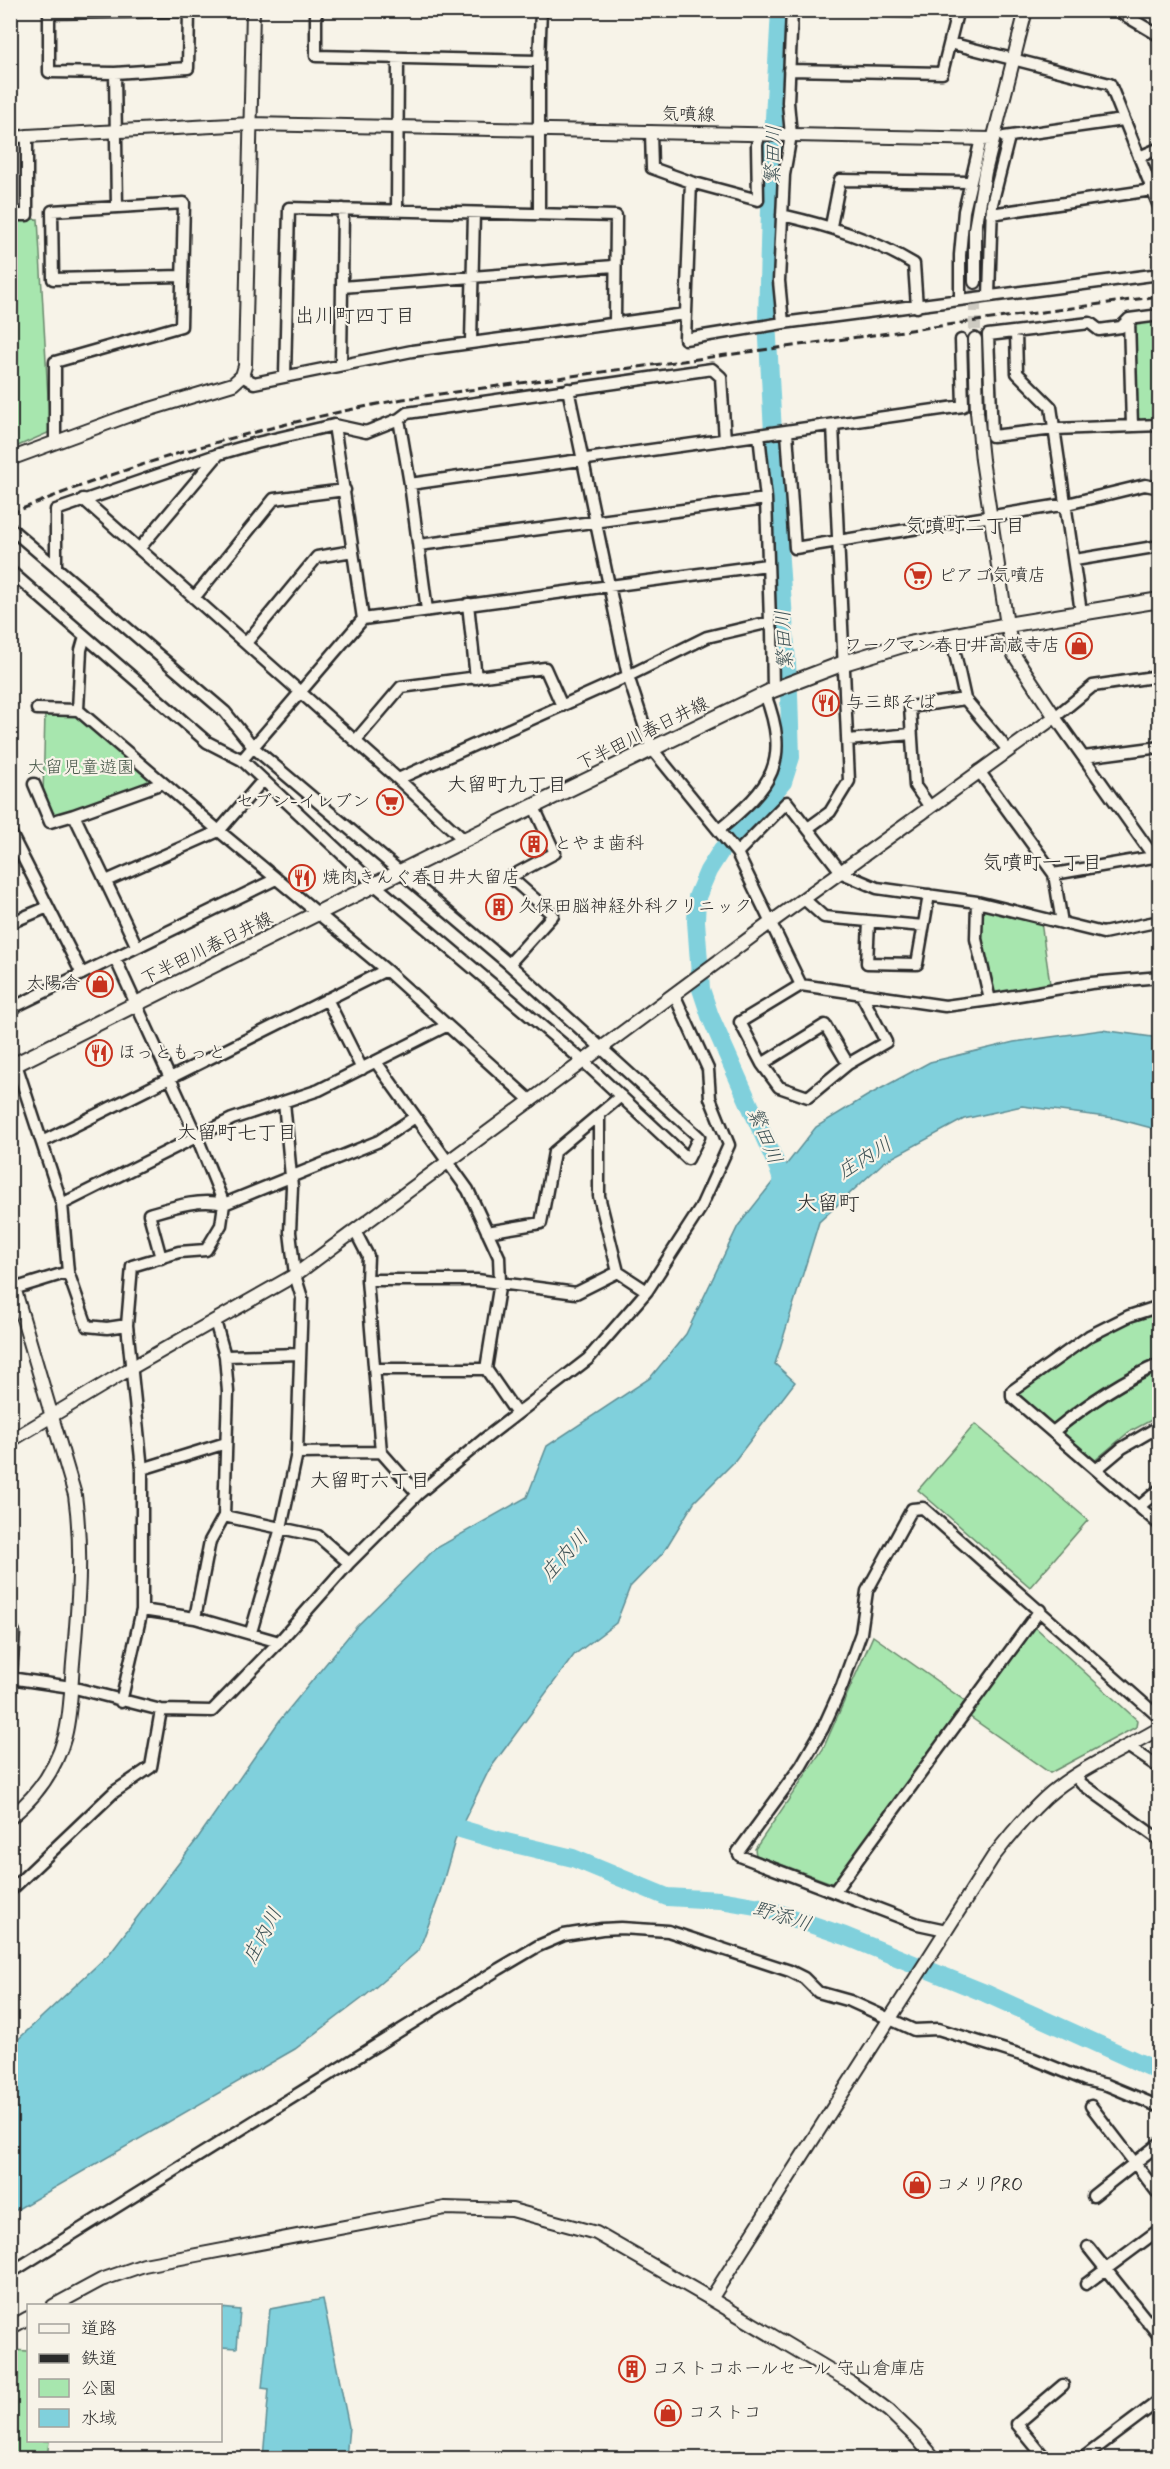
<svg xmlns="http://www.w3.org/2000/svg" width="1170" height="2469" font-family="Mynerve,'Klee One',sans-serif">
<rect width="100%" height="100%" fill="#f7f3e8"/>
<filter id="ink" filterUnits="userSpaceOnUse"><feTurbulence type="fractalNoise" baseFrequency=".0167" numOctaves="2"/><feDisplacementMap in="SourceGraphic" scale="12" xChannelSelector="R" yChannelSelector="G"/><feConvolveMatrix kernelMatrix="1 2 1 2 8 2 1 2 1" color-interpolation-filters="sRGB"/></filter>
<g filter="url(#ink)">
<!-- green -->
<path fill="#a7e6ae" stroke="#69886c" stroke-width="1.5" d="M38,219L50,432L11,449V220Z
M1159,320V420L1140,421L1136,418L1132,326L1136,322Z
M45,713H72L78,716L151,779L150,783L56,818L51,816L43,796Z
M984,908L1041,922L1050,984L996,995L991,993L978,945L980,911Z
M1158,1312L1159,1358L1110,1383L1052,1424L1016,1394L1047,1367L1117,1325Z
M1159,1372V1416L1129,1432L1093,1462L1061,1434C1093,1407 1121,1389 1159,1372Z
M975,1424L1088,1520L1030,1587L918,1490Z
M1034,1626L1137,1720L1136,1727L1050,1773L966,1714Z
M873,1636L965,1701L834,1884L756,1855L755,1849L823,1749Z
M11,2350L28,2351V2440L49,2441L47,2458H11Z"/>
<!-- water -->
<path fill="#80d0dc" stroke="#5e8e95" stroke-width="1.5" d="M1102,1030L1159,1038V1130L1114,1118L1022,1106L964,1119L884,1162L819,1222L775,1364L795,1382L733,1463L694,1502L663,1553L630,1587L616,1623L574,1655L489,1770L456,1837L438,1899L419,1950L364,1997L295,2049L11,2213V2046L109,1954L195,1842L280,1720L356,1627L435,1549L527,1497L547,1446L650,1378L686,1334L738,1226L816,1127L867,1096L930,1062L1014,1042Z
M323,2299L349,2427L346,2458H263L269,2389L262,2388L270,2309Z
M221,2308L240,2310L237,2348L221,2347Z"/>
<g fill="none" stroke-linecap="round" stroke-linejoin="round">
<!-- river -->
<path stroke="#80d0dc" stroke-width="18" d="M780,10L771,172L767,320L779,546L789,694L791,757L783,782L735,838L722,849L708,871L697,897L696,921L701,989L710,1016L778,1168L787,1196
M437,1822L498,1840L573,1858L667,1897L720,1900L761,1907L845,1936L985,1993L1160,2072"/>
<!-- tertiary-tunnel -->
<path stroke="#cecbc2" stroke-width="12" stroke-dasharray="12 6" stroke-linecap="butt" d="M975,282V339"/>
<defs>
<path id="minor" d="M49,10V72L115,73L188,68L189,10
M316,10V56L539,61
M1116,10L1160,36
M49,13L188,11
M950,43L1110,84L1160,209
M789,70L942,73L957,13L872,10
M115,73L117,207
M651,132L652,168L691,182L758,200L757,145L759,134
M10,137L27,136V215H10
M1004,137L1123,120
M1139,157L1160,148
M691,182L685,339L783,323L1160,274
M397,211L398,59
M539,214V61L541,10
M991,214L1152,190
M782,215C829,226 873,239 914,264L917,307
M831,226L840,180L970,182
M342,287L614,266
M989,295L992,204L1009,137
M960,300V255L964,211L981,139
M1160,315L1129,319L1121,327L1099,330L1090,323L988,335L992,436L1055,429L1160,425
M1129,319L1132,426
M783,323L779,281L784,175L791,135L788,102L792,10
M1016,332L1017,373L1051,407L1081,612
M471,341L474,213
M341,363L343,209
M242,376L254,383L412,351L685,314
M285,376L289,208L616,216L615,323
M568,389L628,676L652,749L737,853L801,985L945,1006L990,1000L1091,983L1160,977
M334,425L363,619
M787,432L795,548L1067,504L1145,485L1160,488
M759,435L766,499L770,622L772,630L773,691
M55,441V362L181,326L184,203L52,211L53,279L182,276
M410,484L963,406L961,340
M83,499L398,779L628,676L707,637L770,622
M10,528L225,712L254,748L509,964L699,1137L688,1159L583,1061L375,885L242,760L207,742L10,571
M419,545L766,499
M139,549L218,455
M1075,560L1160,546
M56,566V510L219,454L257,443L334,425L366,432L399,419
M194,598L274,499L345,490
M468,604L476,678
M427,610L410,484L399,419L407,413L712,369L721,377L725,440
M951,635L965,699L1008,750
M246,643L317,557L353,551
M37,709L78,710L219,831L386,970L531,1101
M78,710L81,650L85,636
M356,740L401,687L545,668L562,706
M848,740L911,734
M1084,757L1160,747
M242,760L363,619L767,565
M979,771L1054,874L1062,923
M398,779L464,840
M34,784L50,822L74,815
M930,807L915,786L910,707L965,699
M808,828L830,812L849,781L833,425
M719,830C772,786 791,763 765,694
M10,832L82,974
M737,853L787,802L842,873L877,888L977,902L1103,933L1160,921
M1154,857L1055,717L1093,686L1160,676
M1054,874L1159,856
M106,881L219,831L263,780
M804,899L824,917L923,926
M977,902L976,939L990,1000
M869,922L867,963L917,964L929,895
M10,923L48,907
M137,947L74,815L163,783
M115,958L197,1137L224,1204L221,1225L206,1250L179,1252L132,1266L127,1325L142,1469V1610L121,1702
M509,964L553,915L510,877L555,853L534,807
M801,985L740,1022L762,1064L779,1087L808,1097L848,1064L886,1042L861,994
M327,999L362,1069
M10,1009L276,879
M376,1062L468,1190L499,1257L500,1282L486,1369L517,1414
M16,1064L62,1204L68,1272L87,1326L107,1328L127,1325
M762,1064L825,1025L848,1064
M599,1116V1196L618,1272L647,1291
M42,1142L386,970
M62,1204L232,1119L319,1090L446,1026
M355,1231L368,1256L367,1280L381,1452L418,1494
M487,1232L541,1223L554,1152L621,1096
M161,1258L149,1214C173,1207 199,1198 224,1204L379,1141L415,1117
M367,1280H477L576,1293L618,1272
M10,1290L68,1272
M1160,1306L1129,1316L1089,1336L1012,1391V1397L1160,1525
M225,1356L300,1354
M376,1369H486
M1054,1431C1087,1404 1120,1381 1160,1364
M297,1453L381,1452
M142,1469L226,1443
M1097,1469L1122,1448L1160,1426
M1139,1507L1160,1489
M224,1516L318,1536L349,1563
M142,1610L195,1618L279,1642L349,1563L418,1494L483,1440L588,1359L647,1291L700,1209L729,1145L710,1098L708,1069L674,994
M195,1618L210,1541L224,1516L228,1392L225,1356L215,1321
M10,1627L14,1632L11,1678
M251,1632L281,1528L297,1453L302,1298L295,1275L290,1232L292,1187L284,1102
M10,1678L71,1687L161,1710L212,1711L279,1642
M1129,1747L1160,1768
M1075,1776L1082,1784L1160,1840
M10,1891L114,1792L151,1767L161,1710
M834,1892L1040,1610
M946,1930L918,1924L740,1856L738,1852L801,1766L823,1728L842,1686L861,1633L867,1591L912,1509L923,1508L1160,1718
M1091,2106L1160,2196
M1093,2196L1160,2143
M1088,2247L1160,2337
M10,2273L499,1969L538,1946L564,1935L602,1929L621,1928L668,1931L790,1971L804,1978L818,1992L850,2001L914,2030L938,2029L1034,2059L1085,2080L1107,2085L1160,2107
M1086,2284L1160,2229
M1148,2323L1160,2315
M1045,2458L1017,2424L1063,2385
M1083,2458L1160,2400"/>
<path id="tertiary" d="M27,136L250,124L992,139
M975,282V229L985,172L1026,10
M10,459L127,416L233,384L242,376L245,366L253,10
M10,1274L75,1495C83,1552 78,1606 73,1663C71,1687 71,1713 65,1736C56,1769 36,1797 10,1818
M10,1441L133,1367L295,1275L770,923L1055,717L1014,655L1007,625L982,460L977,412L975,339
M711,2299L993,1857C1009,1836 1026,1816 1045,1798C1078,1768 1122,1751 1160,1728
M53,2306L101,2280L144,2265L445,2208L512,2210L596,2233L711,2299L850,2382L889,2411L917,2438L934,2458
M10,2328L28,2318"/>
<path id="secondary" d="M10,1067L464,840L773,690L844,663L903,645L1007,625L1160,600"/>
</defs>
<!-- minor casing -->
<use href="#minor" stroke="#2b2b2b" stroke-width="15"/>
<!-- tertiary casing -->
<use href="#tertiary" stroke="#2b2b2b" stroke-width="16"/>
<!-- secondary casing -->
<use href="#secondary" stroke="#2b2b2b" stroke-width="18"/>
<!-- minor -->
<use href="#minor" stroke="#f7f3e8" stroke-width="10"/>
<!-- tertiary -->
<use href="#tertiary" stroke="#f7f3e8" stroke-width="12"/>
<!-- secondary -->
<use href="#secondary" stroke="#f7f3e8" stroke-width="14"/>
<!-- rail -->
<path stroke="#2b2b2b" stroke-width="3" stroke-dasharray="9 4.5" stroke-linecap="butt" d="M10,514C137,460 268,425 403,399L1160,296"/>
</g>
</g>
<!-- icons -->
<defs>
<symbol id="supermarket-ring" viewBox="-11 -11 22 22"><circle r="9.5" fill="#f7f3e8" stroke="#c8321e" stroke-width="1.5"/><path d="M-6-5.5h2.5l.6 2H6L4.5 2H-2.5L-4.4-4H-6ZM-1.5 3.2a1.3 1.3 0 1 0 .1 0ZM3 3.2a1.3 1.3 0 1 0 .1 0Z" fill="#c8321e"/></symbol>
<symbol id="shop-ring" viewBox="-11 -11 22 22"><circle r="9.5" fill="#f7f3e8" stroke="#c8321e" stroke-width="1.5"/><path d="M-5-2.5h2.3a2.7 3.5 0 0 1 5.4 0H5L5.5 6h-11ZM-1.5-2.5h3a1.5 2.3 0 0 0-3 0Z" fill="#c8321e"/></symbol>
<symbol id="restaurant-ring" viewBox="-11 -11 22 22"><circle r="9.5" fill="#f7f3e8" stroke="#c8321e" stroke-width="1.5"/><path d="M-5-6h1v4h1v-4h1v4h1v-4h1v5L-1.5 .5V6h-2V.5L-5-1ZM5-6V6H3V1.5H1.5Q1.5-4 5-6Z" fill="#c8321e"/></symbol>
<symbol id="building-ring" viewBox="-11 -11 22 22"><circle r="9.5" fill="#f7f3e8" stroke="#c8321e" stroke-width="1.5"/><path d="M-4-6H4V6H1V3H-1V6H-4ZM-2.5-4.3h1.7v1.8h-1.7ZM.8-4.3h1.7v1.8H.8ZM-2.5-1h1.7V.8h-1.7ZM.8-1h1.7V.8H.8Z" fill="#c8321e"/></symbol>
</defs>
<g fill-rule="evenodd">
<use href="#supermarket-ring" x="903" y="561" width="30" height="30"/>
<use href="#shop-ring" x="1064" y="631" width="30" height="30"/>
<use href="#restaurant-ring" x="811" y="688" width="30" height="30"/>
<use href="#supermarket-ring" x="375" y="787" width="30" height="30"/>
<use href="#building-ring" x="519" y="829" width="30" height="30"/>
<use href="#restaurant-ring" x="287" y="863" width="30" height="30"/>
<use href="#building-ring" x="484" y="892" width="30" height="30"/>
<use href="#shop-ring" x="85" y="969" width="30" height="30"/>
<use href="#restaurant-ring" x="84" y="1038" width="30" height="30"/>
<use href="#shop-ring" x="902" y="2170" width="30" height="30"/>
<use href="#building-ring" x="617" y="2354" width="30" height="30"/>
<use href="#shop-ring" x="653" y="2398" width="30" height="30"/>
</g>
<g text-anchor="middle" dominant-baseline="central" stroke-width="4.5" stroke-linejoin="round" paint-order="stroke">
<!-- street labels -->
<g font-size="18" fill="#2b2b2b" stroke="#f7f3e8">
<text transform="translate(688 115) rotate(1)">気噴線</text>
<text transform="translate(643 734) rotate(-26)">下半田川春日井線</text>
<text transform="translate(207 949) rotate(-26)">下半田川春日井線</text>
</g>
<!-- poi labels -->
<g font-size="18" fill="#2b2b2b" stroke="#f7f3e8" text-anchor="start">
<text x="938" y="576">ピアゴ気噴店</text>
<text x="1060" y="646" text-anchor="end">ワークマン春日井高蔵寺店</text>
<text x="846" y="703">与三郎そば</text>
<text x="370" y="802" text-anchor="end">セブン-イレブン</text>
<text x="554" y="844">とやま歯科</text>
<text x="322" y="878">焼肉きんぐ春日井大留店</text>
<text x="518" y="907">久保田脳神経外科クリニック</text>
<text x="80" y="984" text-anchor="end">太陽舎</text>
<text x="118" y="1053">ほっともっと</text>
<text x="936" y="2185">コメリPRO</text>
<text x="652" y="2369">コストコホールセール 守山倉庫店</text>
<text x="688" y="2413">コストコ</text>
</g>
<!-- park labels -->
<g font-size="18" fill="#4a5a4c" stroke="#f7f3e8">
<text x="81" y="768">大留児童遊園</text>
</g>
<!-- water labels -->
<g font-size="20" font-style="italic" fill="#405457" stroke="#f7f3e8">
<text transform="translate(774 155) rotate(-88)">繁田川</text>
<text transform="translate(785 640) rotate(-93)">繁田川</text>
<text transform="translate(764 1136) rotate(67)">繁田川</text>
<text transform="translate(865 1159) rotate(-32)">庄内川</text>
<text transform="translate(565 1556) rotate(-48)">庄内川</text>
<text transform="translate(782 1917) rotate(17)">野添川</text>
<text transform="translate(263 1936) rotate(-62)">庄内川</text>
</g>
<!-- neighbourhood labels -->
<g font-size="20" fill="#2b2b2b" stroke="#f7f3e8">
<text x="355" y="316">出川町四丁目</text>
<text x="965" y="526">気噴町二丁目</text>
<text x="507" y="785">大留町九丁目</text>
<text x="1042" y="863">気噴町一丁目</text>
<text x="237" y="1133">大留町七丁目</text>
<text x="370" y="1481">大留町六丁目</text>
</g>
<!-- quarter labels -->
<g font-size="21" fill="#2b2b2b" stroke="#f7f3e8">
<text x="828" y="1204">大留町</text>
</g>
</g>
<!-- margin -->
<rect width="1170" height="2469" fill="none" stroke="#f7f3e8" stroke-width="36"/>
<rect x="18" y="18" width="1134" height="2433" fill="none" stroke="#2b2b2b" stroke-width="2" filter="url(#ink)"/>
<!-- legend -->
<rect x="27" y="2304" width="195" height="138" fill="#f7f3e8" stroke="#a5a39c" stroke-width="1.5"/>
<rect x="39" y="2324" width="30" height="9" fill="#f7f3e8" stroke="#a5a39c" stroke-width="1.5"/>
<text x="81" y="2334" font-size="18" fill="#2b2b2b">道路</text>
<rect x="39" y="2354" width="30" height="9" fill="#2b2b2b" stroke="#a5a39c" stroke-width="1.5"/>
<text x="81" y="2364" font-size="18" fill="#2b2b2b">鉄道</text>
<rect x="39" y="2379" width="30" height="18" fill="#a7e6ae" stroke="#a5a39c" stroke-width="1.5"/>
<text x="81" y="2394" font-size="18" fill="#2b2b2b">公園</text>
<rect x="39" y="2409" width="30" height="18" fill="#80d0dc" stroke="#a5a39c" stroke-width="1.5"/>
<text x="81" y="2424" font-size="18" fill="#2b2b2b">水域</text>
</svg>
